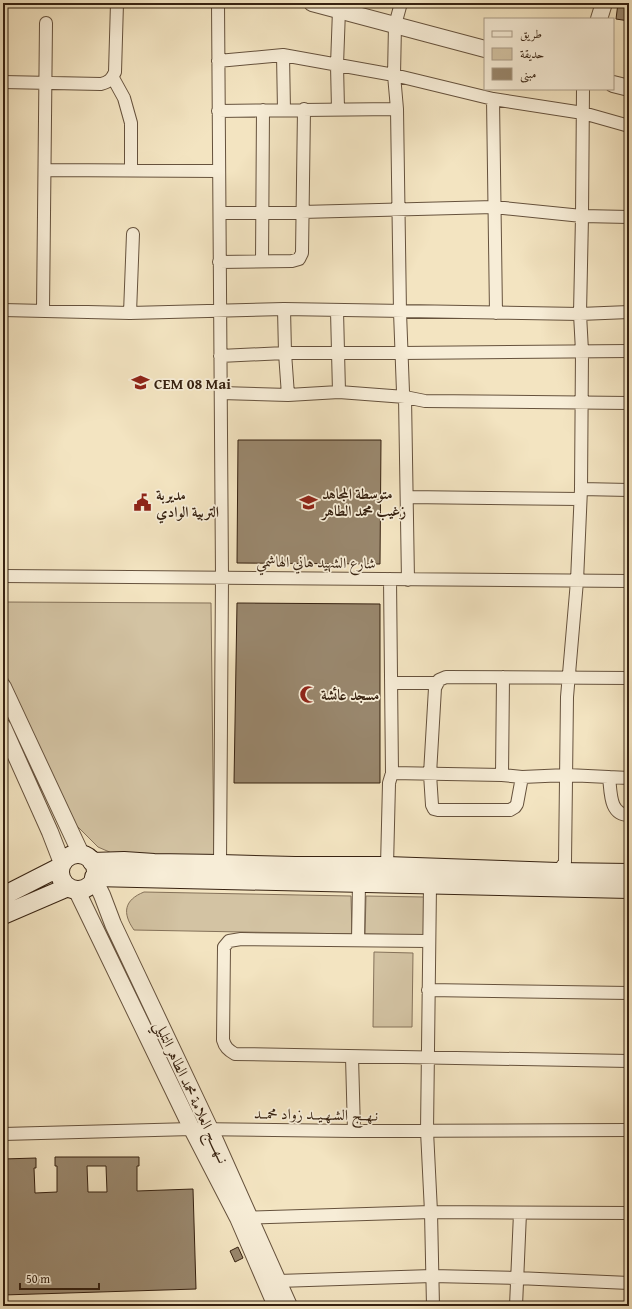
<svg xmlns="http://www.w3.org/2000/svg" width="632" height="1309" font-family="'Gentium Book Plus',Amiri,serif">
<rect width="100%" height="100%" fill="#f3e4c1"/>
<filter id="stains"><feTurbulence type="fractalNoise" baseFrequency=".005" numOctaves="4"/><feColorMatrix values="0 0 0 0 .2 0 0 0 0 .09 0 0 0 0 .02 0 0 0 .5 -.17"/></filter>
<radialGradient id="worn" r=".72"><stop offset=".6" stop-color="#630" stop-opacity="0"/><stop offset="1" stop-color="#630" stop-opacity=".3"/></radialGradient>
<!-- green -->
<path fill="#d3c3a3" stroke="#85725a" d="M3,602L211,603L214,858L114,854L98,847L75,824L3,668Z
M144,892L351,896L352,934L134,930C122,913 124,900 144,892Z
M366,896L424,897V935L365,934Z
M374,952L413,953L412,1027H373Z"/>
<!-- building -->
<path fill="#99876d" stroke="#372211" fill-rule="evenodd" d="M618,3H629V21L616,19Z
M238,440H381L380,564L237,563Z
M237,603L380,604V783H234Z
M55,1157H139V1166H137V1191L193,1189L196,1289L3,1295V1159L36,1158V1168H34L35,1193L57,1192V1166H55ZM87,1166H106L107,1192H88Z
M238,1247L243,1258L235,1262L230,1251Z"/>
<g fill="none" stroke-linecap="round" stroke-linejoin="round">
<defs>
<path id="minor" d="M218,3L222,577L220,864
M401,3L395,25L394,75L397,109L400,312L403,392L405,397L425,401L629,403
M283,55L284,110
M218,61L283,55L394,75L493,99L583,113L629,126
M113,78L124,98L131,123V170
M3,82L101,84C109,82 112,79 115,72L117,3
M493,99L496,313
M338,109L337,65L339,10
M218,111L397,109
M45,170L219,171
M220,213H263L494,207L582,216L629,217
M262,261L263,110
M219,262L292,261L299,259L302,253L304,109
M284,309L285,353L288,395
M3,310L130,313L284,309L580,314L629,312
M43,310L46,23
M337,311L339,392
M130,313L133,234
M220,356L285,353H402L629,351
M221,393L288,395L339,392L405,397L408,580
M581,489L629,490
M407,497L580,499
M3,576L629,581
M390,579L392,773
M391,683H437
M502,775L503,677
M522,777L517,804L515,807L510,810H438L434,809L432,805L430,774L435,688L439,680L446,677L629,678
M609,777C611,792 609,815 629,815
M387,866L389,783L392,773L502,775L522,777L567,775L629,778
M558,877V872L565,862L567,697L577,581L581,489L582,351L580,314L582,216L583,89
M430,885L427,1131L431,1212L433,1306
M358,940L359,883
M429,941L241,939L229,941L224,947L223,1040C225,1047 228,1050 235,1054L629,1061
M428,990L629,993
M352,1057L354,1131
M3,1134L192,1129L354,1131L629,1130
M242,1218L431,1212L629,1213
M278,1281L432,1276L517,1278L629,1283
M516,1306L520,1213"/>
<path id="tertiary" d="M312,3L485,49
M599,19L604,3
M613,84L629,88
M3,687L81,854
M3,727L50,832L62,863
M94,879L102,895L113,924L210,1129L289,1306
M76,889L192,1129L238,1218L276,1306"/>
<path id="secondary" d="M60 872a18 18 0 1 1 36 0a18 18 0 1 1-36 0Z
M92,862L124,861L154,863L220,864L295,866H387L558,872L629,873
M94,877L629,889
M3,896L60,867
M3,915L68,887"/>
</defs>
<!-- minor casing -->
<use href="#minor" stroke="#66523d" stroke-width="14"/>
<!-- tertiary casing -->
<use href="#tertiary" stroke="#66523d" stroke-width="18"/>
<!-- secondary casing -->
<use href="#secondary" stroke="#372211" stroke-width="20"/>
<!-- minor -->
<use href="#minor" stroke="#f7edd7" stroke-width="12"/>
<!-- tertiary -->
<use href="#tertiary" stroke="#f7edd7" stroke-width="16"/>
<!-- secondary -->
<use href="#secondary" stroke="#f7edd7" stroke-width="18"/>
</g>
<!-- icons -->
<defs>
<symbol id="school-bare" viewBox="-9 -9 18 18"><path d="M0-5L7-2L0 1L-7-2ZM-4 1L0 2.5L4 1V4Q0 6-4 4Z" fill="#8f2418" stroke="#f7edd7" stroke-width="2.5" paint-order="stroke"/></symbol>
<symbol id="civic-bare" viewBox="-9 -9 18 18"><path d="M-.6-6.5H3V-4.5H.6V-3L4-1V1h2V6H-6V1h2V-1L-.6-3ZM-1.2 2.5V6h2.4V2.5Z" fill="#8f2418" stroke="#f7edd7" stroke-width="2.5" paint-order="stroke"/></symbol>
<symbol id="mosque-bare" viewBox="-9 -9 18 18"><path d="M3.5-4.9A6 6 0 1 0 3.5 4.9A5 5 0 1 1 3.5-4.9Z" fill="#8f2418" stroke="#f7edd7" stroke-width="2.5" paint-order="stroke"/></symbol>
</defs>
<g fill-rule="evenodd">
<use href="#school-bare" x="128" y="370" width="25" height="25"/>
<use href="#school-bare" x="296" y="490" width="25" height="25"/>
<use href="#civic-bare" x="130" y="490" width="25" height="25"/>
<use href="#mosque-bare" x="296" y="682" width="25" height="25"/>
</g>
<g text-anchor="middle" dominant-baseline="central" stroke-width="3.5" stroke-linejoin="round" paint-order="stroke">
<!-- poi labels -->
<g font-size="15" font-weight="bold" fill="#372211" stroke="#f7edd7" text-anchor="start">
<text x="154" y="383">CEM 08 Mai</text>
<text x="322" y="493">متوسطة المجاهد<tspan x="322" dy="17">زغيب محمد الطاهر</tspan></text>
<text x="156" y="494">مديربة<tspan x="156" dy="17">التربية الوادي</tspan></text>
<text x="321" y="694">مسجد عائشة</text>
</g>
<!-- street labels -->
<g font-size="15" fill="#372211" stroke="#f7edd7">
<text transform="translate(316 562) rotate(1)">شارع الشهيد هاني الهاشمي</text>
<text transform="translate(192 1092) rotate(65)">نــهــــج العلامة محمد الطاهر التليلي</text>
<text transform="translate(316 1114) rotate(1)">نـهــج الشـهـيــد زواد محمــد</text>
</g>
</g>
<!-- margin -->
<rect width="632" height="1309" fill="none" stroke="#f3e4c1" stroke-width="16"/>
<rect x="4" y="4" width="624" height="1301" fill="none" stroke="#372211" stroke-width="2"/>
<rect x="8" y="8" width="616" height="1293" fill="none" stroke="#372211"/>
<!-- legend -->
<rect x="484" y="18" width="130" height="72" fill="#f7edd7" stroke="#aa9c88"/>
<rect x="492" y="31" width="20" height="6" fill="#f7edd7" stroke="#aa9c88"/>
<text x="520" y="38" font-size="12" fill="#372211">طريق</text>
<rect x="492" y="48" width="20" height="12" fill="#d3c3a3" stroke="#aa9c88"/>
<text x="520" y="58" font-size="12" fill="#372211">حديقة</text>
<rect x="492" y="68" width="20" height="12" fill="#99876d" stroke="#aa9c88"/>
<text x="520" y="78" font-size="12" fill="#372211">مبنى</text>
<!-- scale -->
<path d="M20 1283v6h79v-6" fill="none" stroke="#372211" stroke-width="2"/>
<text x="26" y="1283" font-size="12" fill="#372211" stroke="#f7edd7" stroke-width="3" paint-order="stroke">50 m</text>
<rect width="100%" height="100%" filter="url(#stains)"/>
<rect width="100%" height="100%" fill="url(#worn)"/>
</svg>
